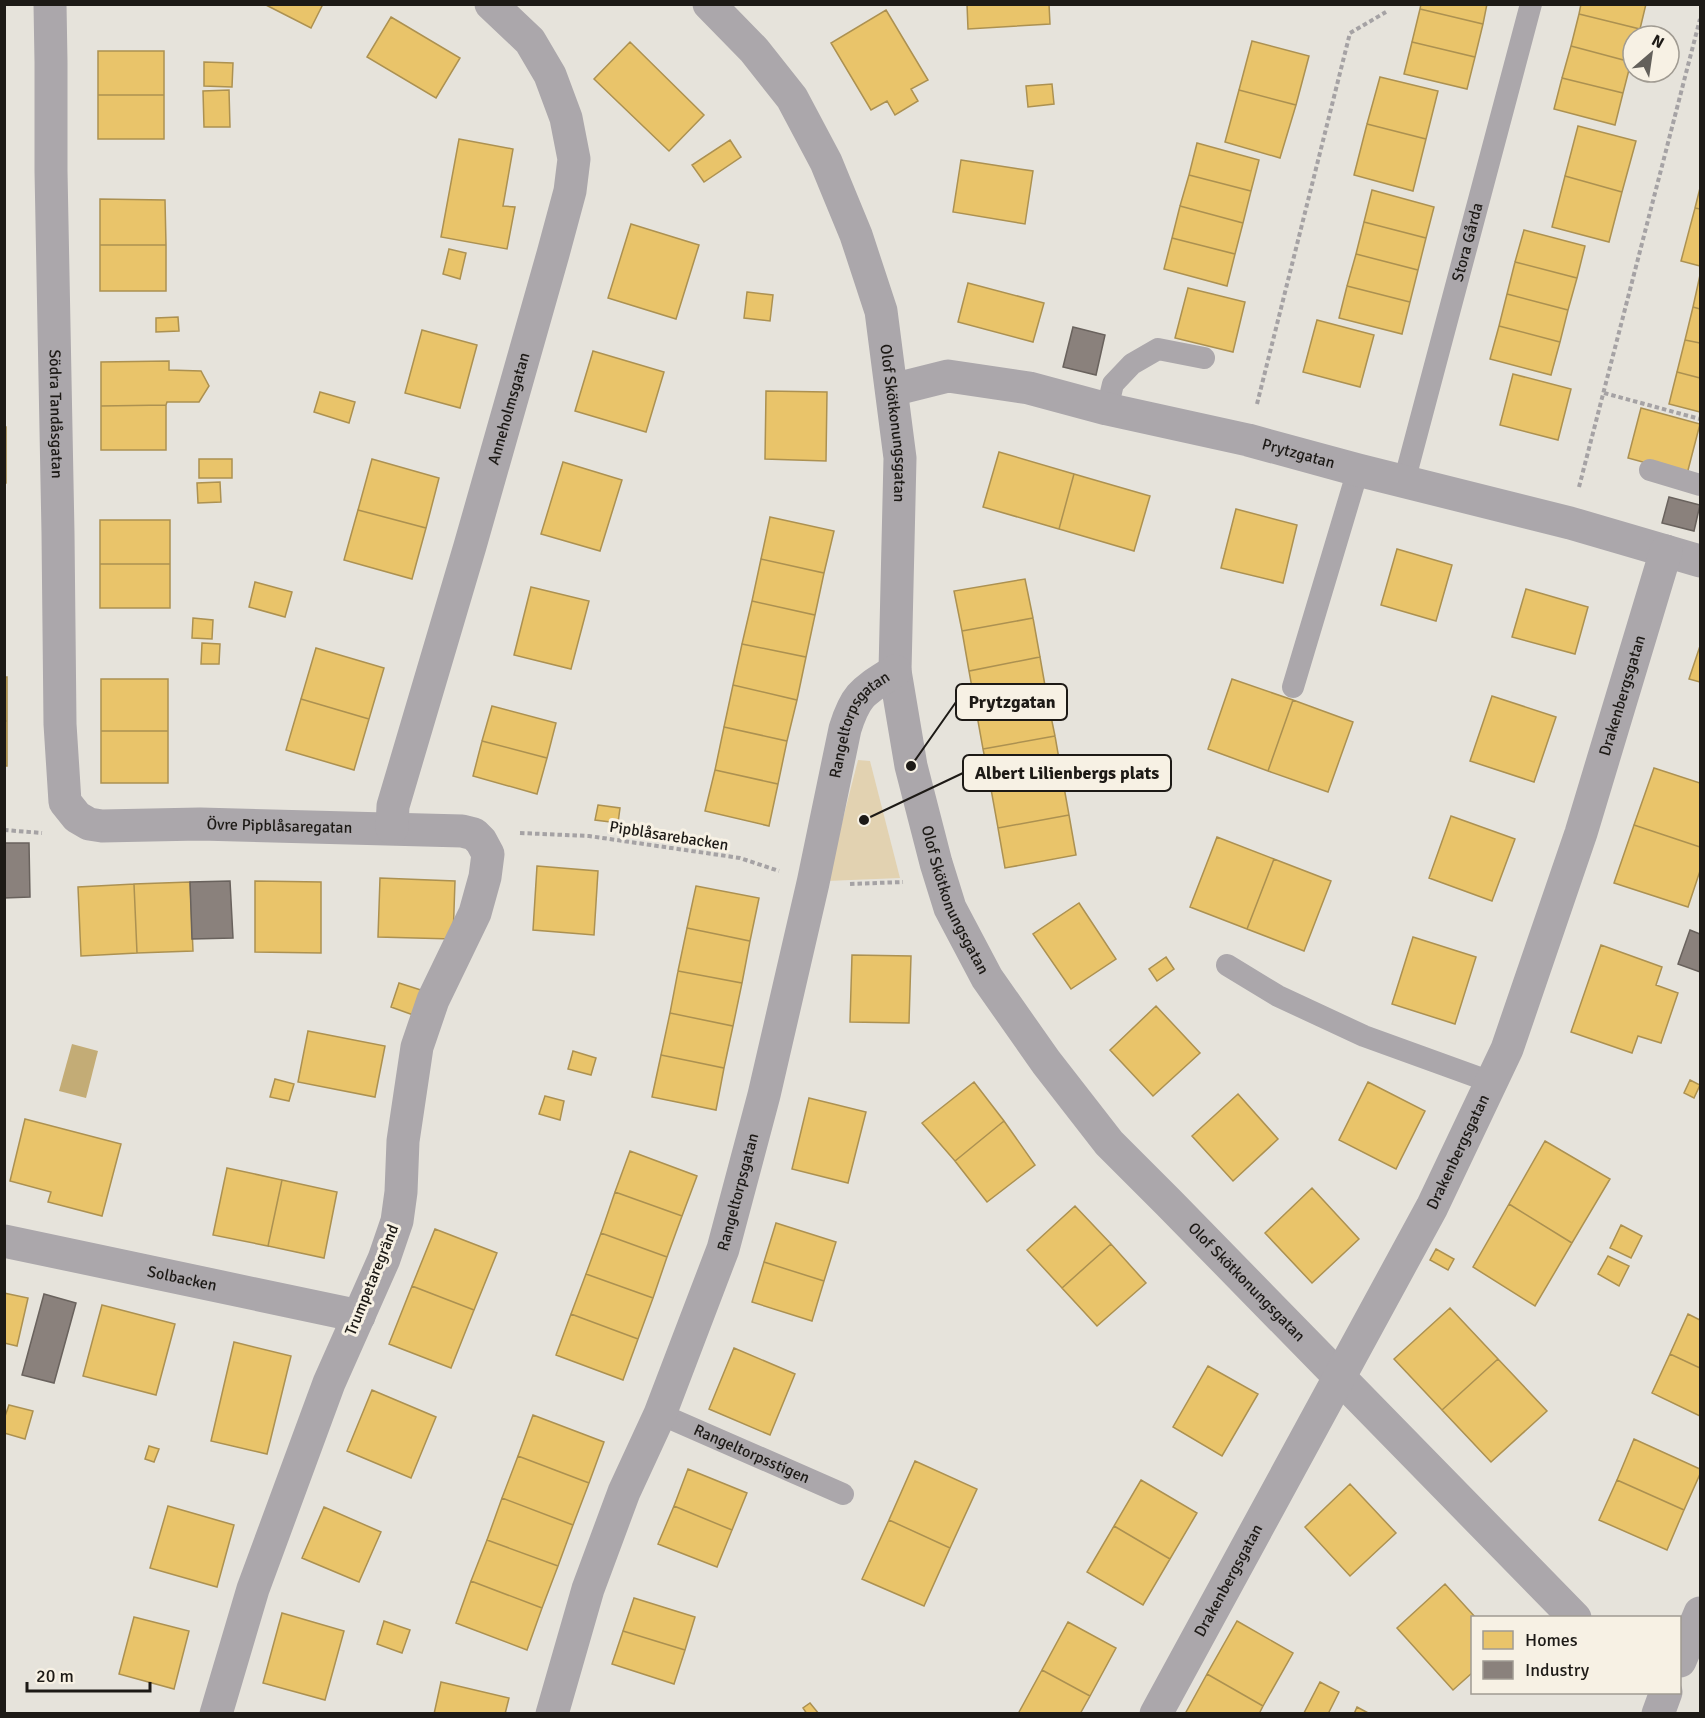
<svg xmlns="http://www.w3.org/2000/svg" width="1705" height="1718" font-family="Signika,sans-serif">
<rect width="100%" height="100%" fill="#e6e3db"/>
<!-- green -->
<path fill="#e2d2b1" d="M858,760L870,761L900,878L827,881Z"/>
<!-- water -->
<path fill="#c3ac76" d="M72,1044L98,1051L86,1098L59,1091Z"/>
<!-- homes -->
<path fill="#e9c46a" stroke="#ac9151" stroke-width="1.5" d="M264,4H323L311,28Z
M967,4H1049L1050,24L968,29Z
M1421,4H1487L1483,24L1420,9Z
M1581,4H1646L1640,29L1579,14Z
M1420,9L1483,24L1475,57L1412,42Z
M886,10L928,80L911,89L918,101L895,115L887,101L871,110L831,43Z
M1579,14L1640,29L1638,36H1633V55L1631,62L1571,46Z
M391,17L460,58L436,98L367,57Z
M1252,41L1309,56L1296,105L1239,90Z
M630,42L704,115L669,151L594,79Z
M1412,42L1475,57L1467,89L1404,74Z
M1571,46L1631,62L1623,93L1562,78Z
M98,51H164V95H98Z
M204,62L233,63L232,87L204,86Z
M1380,77L1438,91L1426,139L1367,124Z
M1562,78L1623,93L1615,125L1554,109Z
M1052,84L1054,104L1028,107L1026,86Z
M229,90L230,127H204L203,91Z
M1239,90L1296,105L1280,158L1225,142Z
M98,95H164V139H98Z
M1367,124L1426,139L1413,191L1354,175Z
M1578,126L1636,141L1622,192L1565,176Z
M459,139L513,149L503,206L515,207L507,249L441,237Z
M730,140L741,157L704,182L692,165Z
M1197,143L1259,160L1251,191L1189,175Z
M961,160L1033,171L1025,224L953,212Z
M1189,175L1251,191L1243,223L1180,206Z
M1565,176L1622,192L1609,242L1552,227Z
M1700,188V209L1695,208Z
M1372,190L1434,207L1426,238L1364,222Z
M100,199L165,200L166,245H100Z
M1180,206L1243,223L1235,254L1172,238Z
M1695,208L1700,209V266L1681,261Z
M1364,222L1426,238L1418,270L1356,254Z
M631,224L699,245L676,319L608,298Z
M1524,230L1585,246L1577,278L1515,262Z
M1172,238L1235,254L1227,286L1164,269Z
M100,245H166V291H100Z
M449,249L466,253L460,279L443,274Z
M1356,254L1418,270L1410,302L1347,286Z
M1515,262L1577,278L1568,310L1507,294Z
M1700,275V309L1693,307Z
M968,283L1044,303L1033,342L958,322Z
M1347,286L1410,302L1402,334L1339,318Z
M1188,288L1245,302L1233,352L1175,338Z
M747,292L773,295L770,321L744,318Z
M1507,294L1568,310L1560,342L1499,326Z
M1693,307L1700,309V343L1685,340Z
M178,317L179,331L156,332V318Z
M1317,320L1374,335L1360,387L1303,372Z
M1499,326L1560,342L1551,375L1490,359Z
M422,330L477,345L460,408L405,393Z
M1685,340L1700,343V378L1677,372Z
M593,351L664,372L646,432L575,411Z
M169,361V370L201,371L209,386L199,402H167L166,405L101,406V362Z
M1677,372L1700,378V412L1669,404Z
M1513,374L1571,389L1558,440L1500,425Z
M766,391L827,392L826,461L765,459Z
M320,392L355,402L349,423L314,412Z
M166,405V450H101V406Z
M1641,408L1700,424L1687,474L1628,458Z
M4,427H6V483H4Z
M999,452L1074,474L1059,529L983,507Z
M199,459H232V478H199Z
M372,459L439,478L426,528L358,510Z
M563,462L622,480L600,551L541,534Z
M1074,474L1150,496L1134,551L1059,529Z
M220,482L221,502L198,503L197,483Z
M1236,509L1297,525L1283,583L1221,568Z
M358,510L426,528L412,579L344,560Z
M770,517L834,531L824,573L761,559Z
M100,520H170V564H100Z
M4,536H5V606H4Z
M1397,549L1452,565L1436,621L1381,605Z
M761,559L824,573L815,615L752,601Z
M100,564H170V608H100Z
M1025,579L1033,618L962,631L954,591Z
M255,582L292,592L285,617L249,607Z
M531,587L589,601L571,669L514,655Z
M1526,589L1588,607L1575,654L1512,637Z
M752,601L815,615L806,657L742,644Z
M193,618L213,620L212,639L192,638Z
M1033,618L1040,657L969,671L962,631Z
M202,643L220,644L219,664H201Z
M742,644L806,657L797,700L733,685Z
M1700,646V682L1689,679Z
M316,648L384,668L369,719L301,699Z
M1040,657L1047,697L976,710L969,671Z
M4,677H7V721H4Z
M101,679H168V731H101Z
M1232,679L1293,700L1268,771L1208,749Z
M733,685L797,700L787,741L724,727Z
M1492,696L1556,717L1534,782L1470,761Z
M1047,697L1055,736L983,749L976,710Z
M301,699L369,719L354,770L286,750Z
M1293,700L1353,722L1328,792L1268,771Z
M492,706L556,723L547,758L482,741Z
M4,721H7V766H4Z
M724,727L787,741L778,784L715,770Z
M101,731H168V783H101Z
M1055,736L1062,776L991,789L983,749Z
M482,741L547,758L537,794L473,776Z
M1654,768L1700,783V847L1634,825Z
M715,770L778,784L769,826L705,811Z
M1062,776L1069,815L998,828L991,789Z
M598,805L620,808L618,823L595,820Z
M1069,815L1076,855L1005,868L998,828Z
M1451,816L1515,839L1492,901L1429,878Z
M1634,825L1700,847V871L1688,907L1614,883Z
M1217,837L1274,859L1247,929L1190,907Z
M1274,859L1331,881L1304,951L1247,929Z
M537,866L598,871L594,935L533,930Z
M380,878L455,881L453,939L378,937Z
M255,881L321,882V953L255,952Z
M190,882L193,951L137,953L134,884Z
M134,884L137,953L81,956L78,887Z
M696,886L759,898L750,941L687,928Z
M1079,903L1116,959L1071,989L1033,934Z
M687,928L750,941L742,983L678,971Z
M1413,937L1476,957L1455,1024L1392,1004Z
M1601,945L1662,967L1656,985L1678,993L1661,1043L1638,1036L1632,1053L1571,1032Z
M852,955L911,956L909,1023L850,1022Z
M1166,957L1174,969L1157,981L1149,969Z
M678,971L742,983L733,1026L670,1013Z
M399,983L424,991L416,1016L391,1007Z
M1156,1006L1200,1053L1153,1096L1110,1050Z
M670,1013L733,1026L724,1068L661,1055Z
M308,1031L385,1046L375,1097L298,1082Z
M573,1051L596,1058L591,1075L568,1069Z
M661,1055L724,1068L716,1110L652,1097Z
M275,1079L294,1084L289,1101L270,1097Z
M1690,1080L1700,1085L1694,1098L1684,1093Z
M974,1082L1004,1121L955,1161L922,1123Z
M1368,1082L1425,1111L1396,1169L1339,1140Z
M1238,1094L1278,1139L1233,1181L1192,1136Z
M545,1096L564,1101L560,1120L539,1114Z
M809,1098L866,1112L848,1183L792,1169Z
M25,1119L121,1144L102,1216L48,1202L51,1192L10,1181Z
M1004,1121L1035,1165L987,1202L955,1161Z
M1545,1141L1610,1179L1572,1243L1509,1204Z
M630,1151L697,1176L682,1216L615,1192Z
M227,1168L282,1180L268,1246L213,1235Z
M282,1180L337,1192L324,1258L268,1246Z
M1312,1188L1359,1239L1312,1283L1265,1233Z
M615,1192L682,1216L667,1257L601,1233Z
M1509,1204L1572,1243L1535,1306L1473,1267Z
M1075,1206L1111,1244L1062,1288L1027,1250Z
M776,1223L836,1242L824,1281L764,1262Z
M1621,1225L1642,1236L1631,1258L1610,1248Z
M435,1229L497,1253L474,1310L412,1286Z
M601,1233L667,1257L653,1298L586,1274Z
M1111,1244L1146,1283L1097,1326L1062,1288Z
M1436,1249L1454,1259L1448,1270L1430,1260Z
M1608,1256L1629,1266L1619,1286L1598,1274Z
M764,1262L824,1281L812,1321L752,1302Z
M586,1274L653,1298L638,1339L571,1314Z
M412,1286L474,1310L451,1368L389,1344Z
M4,1293L28,1298L17,1346L4,1343Z
M102,1305L175,1324L156,1395L83,1376Z
M1450,1308L1498,1359L1442,1410L1394,1359Z
M571,1314L638,1339L623,1380L556,1355Z
M1688,1314L1700,1320V1368L1670,1354Z
M234,1342L291,1356L267,1454L211,1441Z
M734,1348L795,1374L770,1435L709,1409Z
M1670,1354L1700,1368V1416L1652,1393Z
M1498,1359L1547,1411L1491,1462L1442,1410Z
M1208,1366L1258,1394L1222,1456L1173,1427Z
M372,1390L436,1417L411,1478L347,1451Z
M9,1405L33,1411L25,1439L4,1433V1419Z
M533,1415L604,1442L589,1483L518,1456Z
M1634,1439L1700,1469V1474L1684,1510L1617,1480Z
M149,1446L159,1449L154,1462L145,1459Z
M518,1456L589,1483L573,1525L502,1498Z
M915,1461L977,1489L950,1548L889,1520Z
M688,1469L747,1493L732,1530L674,1506Z
M1141,1480L1197,1513L1170,1559L1114,1526Z
M1617,1480L1684,1510L1667,1550L1599,1520Z
M1350,1484L1396,1533L1350,1576L1305,1527Z
M502,1498L573,1525L558,1566L487,1540Z
M168,1506L234,1525L217,1587L150,1568Z
M674,1506L732,1530L717,1567L658,1544Z
M324,1507L381,1532L359,1582L302,1558Z
M889,1520L950,1548L924,1606L862,1579Z
M1114,1526L1170,1559L1143,1605L1087,1572Z
M487,1540L558,1566L542,1608L471,1581Z
M471,1581L542,1608L527,1650L456,1623Z
M1445,1584L1476,1618H1472V1673L1453,1690L1397,1628Z
M634,1598L695,1617L685,1650L623,1631Z
M282,1613L344,1631L325,1700L263,1683Z
M134,1617L189,1631L174,1689L119,1674Z
M384,1621L410,1630L402,1653L377,1644Z
M1237,1621L1293,1653L1263,1706L1207,1674Z
M1068,1622L1116,1648L1090,1696L1042,1670Z
M623,1631L685,1650L674,1684L612,1664Z
M1042,1670L1090,1696L1080,1714H1018Z
M1207,1674L1263,1706L1259,1714H1185Z
M441,1682L509,1698L505,1714H434Z
M1320,1682L1339,1692L1328,1714H1306L1304,1713Z
M810,1703L819,1714H807L803,1708Z
M1357,1707L1370,1714H1354Z"/>
<!-- industry -->
<path fill="#8a817c" stroke="#69625d" stroke-width="1.5" d="M1073,327L1105,335L1096,375L1063,367Z
M1669,497L1700,505L1694,531L1662,523Z
M4,843H29L30,897L4,898Z
M230,881L233,938L192,939L190,882Z
M1690,930L1700,934V972L1678,964Z
M44,1294L76,1303L54,1383L22,1375Z"/>
<g fill="none" stroke-linecap="round" stroke-linejoin="round">
<!-- path -->
<path stroke="#a5a2a4" stroke-width="4" stroke-dasharray="4.5 3" stroke-linecap="butt" d="M1604,393L1700,419
M1257,404L1350,33L1386,12
M1579,487L1700,19
M4,830L42,833
M520,833L589,836L740,858L779,871
M850,884L903,882"/>
<!-- lane -->
<g stroke="#aba7ab" stroke-width="22">
<path d="M1107,409L1113,384L1132,364L1158,349L1204,358"/>
<path d="M1650,470L1700,485"/>
<path id="s1" d="M1404,482L1531,4"/>
<path d="M1293,687L1358,470"/>
<path d="M1227,965L1278,996L1364,1036L1491,1082"/>
<path id="s2" d="M660,1414L843,1494"/>
</g>
<!-- street -->
<g stroke="#aba7ab" stroke-width="33">
<path id="s3" d="M50,4L51,62V171L58,533L60,724L65,802L77,817L89,824L102,826L200,824L462,831L474,834L481,841L488,854L485,877L475,913L433,1000L417,1047L403,1141L401,1192L397,1221L384,1259L329,1383L253,1589L216,1714"/>
<path id="s4" d="M709,4L754,50L792,98L826,162L835,184L856,235L881,311L900,458L895,671L911,766L936,863L950,908L987,978L1046,1062L1109,1143L1169,1203L1575,1618"/>
<path id="s5" d="M892,390L948,376L1029,388L1107,409L1248,440L1358,470L1570,523L1700,561"/>
<path id="s6" d="M392,828L393,806L470,546L553,254L570,191L574,159L566,118L550,75L530,41L491,4"/>
<path id="s7" d="M4,1241L359,1316"/>
<path d="M1680,1661L1700,1613"/>
<path id="s8" d="M552,1714L588,1589L624,1492L660,1414L723,1249L764,1095L813,883L845,729C856,693 864,691 895,671"/>
<path id="s9" d="M1156,1714L1432,1207L1507,1049L1581,833L1666,551"/>
<path d="M1658,1714L1666,1692"/>
</g>
</g>
<g text-anchor="middle" dominant-baseline="central" stroke-width="6" stroke-linejoin="round" paint-order="stroke">
<!-- street labels -->
<g font-size="16" fill="#1d1a16" stroke="#f7f1e4">
<text stroke="none"><textPath href="#s1" startOffset="248">Stora Gårda</textPath></text>
<text stroke="none"><textPath href="#s6" startOffset="436">Anneholmsgatan</textPath></text>
<text stroke="none"><textPath href="#s3" startOffset="410">Södra Tandåsgatan</textPath></text>
<text stroke="none"><textPath href="#s4" startOffset="470">Olof Skötkonungsgatan</textPath></text>
<text stroke="none"><textPath href="#s5" startOffset="417">Prytzgatan</textPath></text>
<text stroke="none"><textPath href="#s9" startOffset="1124">Drakenbergsgatan</textPath></text>
<text stroke="none"><textPath href="#s8" startOffset="1041">Rangeltorpsgatan</textPath></text>
<text stroke="none"><textPath href="#s3" startOffset="1022">Övre Pipblåsaregatan</textPath></text>
<text transform="translate(669 836) rotate(9)">Pipblåsarebacken</text>
<text stroke="none"><textPath href="#s4" startOffset="956">Olof Skötkonungsgatan</textPath></text>
<text stroke="none"><textPath href="#s9" startOffset="638">Drakenbergsgatan</textPath></text>
<text stroke="none"><textPath href="#s8" startOffset="555">Rangeltorpsgatan</textPath></text>
<text stroke="none"><textPath href="#s7" startOffset="182">Solbacken</textPath></text>
<text transform="translate(372 1280) rotate(-68)">Trumpetaregränd</text>
<text stroke="none"><textPath href="#s4" startOffset="1442">Olof Skötkonungsgatan</textPath></text>
<text stroke="none"><textPath href="#s2" startOffset="100">Rangeltorpsstigen</textPath></text>
<text stroke="none"><textPath href="#s9" startOffset="152">Drakenbergsgatan</textPath></text>
</g>
</g>
<!-- callouts -->
<path fill="none" stroke="#1d1a16" stroke-width="2" d="M911 766L956 702M864 820L963 773"/>
<g fill="#1d1a16" stroke="#f7f1e4" stroke-width="2">
<circle cx="911" cy="766" r="6"/>
<circle cx="864" cy="820" r="6"/>
</g>
<g fill="#f7f1e4" stroke="#1d1a16" stroke-width="2">
<rect x="956" y="684" width="111" height="36" rx="6"/>
<rect x="963" y="755" width="208" height="36" rx="6"/>
</g>
<g font-size="18" text-anchor="middle" font-weight="bold" fill="#1d1a16">
<text x="1012" y="708">Prytzgatan</text>
<text x="1067" y="779">Albert Lilienbergs plats</text>
</g>
<!-- border -->
<rect width="1705" height="1718" fill="none" stroke="#1d1a16" stroke-width="12"/>
<!-- legend -->
<rect x="1471" y="1616" width="210" height="78" fill="#f7f1e4" stroke="#a09b92" stroke-width="1.5"/>
<rect x="1483" y="1631" width="30" height="18" fill="#e9c46a" stroke="#a09b92" stroke-width="1.5"/>
<text x="1525" y="1646" font-size="18" fill="#1d1a16">Homes</text>
<rect x="1483" y="1661" width="30" height="18" fill="#8a817c" stroke="#a09b92" stroke-width="1.5"/>
<text x="1525" y="1676" font-size="18" fill="#1d1a16">Industry</text>
<!-- north arrow -->
<g transform="translate(1651 54) rotate(29)"><circle r="28" fill="#f7f1e4" stroke="#a09b92" stroke-width="1.5"/>
<path d="M0-4.5L10 22L0 15L-10 22Z" fill="#63605b"/>
<text y="-9" font-size="16" font-weight="bold" text-anchor="middle" fill="#1d1a16">N</text>
</g>
<!-- scale -->
<path d="M27 1682v9h123v-9" fill="none" stroke="#1d1a16" stroke-width="3"/>
<text x="36" y="1682" font-size="18" fill="#1d1a16" stroke="#f7f1e4" stroke-width="4.5" paint-order="stroke">20 m</text>
</svg>
